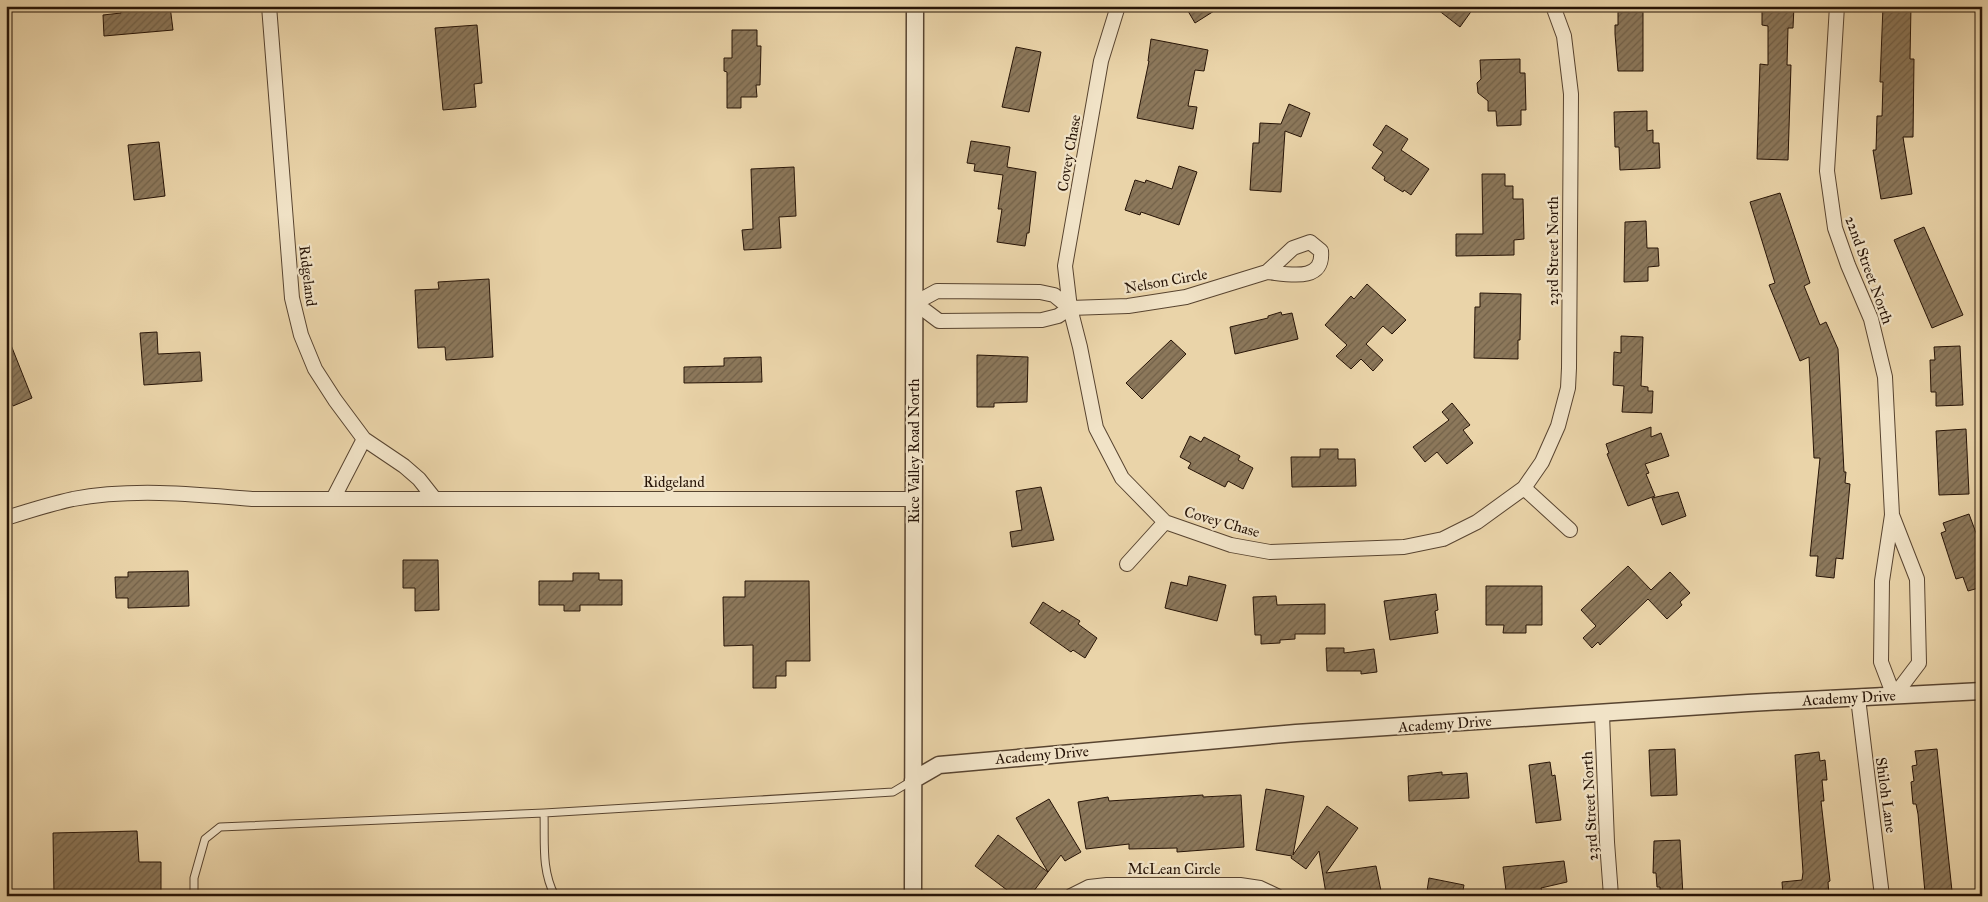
<svg xmlns="http://www.w3.org/2000/svg" width="1988" height="902" font-family="'IM FELL Great Primer',serif">
<defs>
<pattern id="building-hatch" width="6" height="6" patternUnits="userSpaceOnUse" patternTransform="scale(1.25)"><rect width="6" height="6" fill="#8c785b"/><path d="M-1 1l2-2M0 6l6-6M5 7l2-2" fill="none" stroke="#726149"/></pattern>
</defs>
<rect width="100%" height="100%" fill="#ead4a9"/>
<filter id="stains"><feTurbulence type="fractalNoise" baseFrequency=".004" numOctaves="4"/><feColorMatrix values="0 0 0 0 .2 0 0 0 0 .09 0 0 0 0 .02 0 0 0 .5 -.17"/></filter>
<radialGradient id="worn" r=".72"><stop offset=".6" stop-color="#630" stop-opacity="0"/><stop offset="1" stop-color="#630" stop-opacity=".3"/></radialGradient>
<!-- building -->
<path fill="url(#building-hatch)" stroke="#271407" d="M120,6H170L173,30L104,36L103,15L121,13Z
M1185,6H1222L1195,23Z
M1433,6H1475L1460,27Z
M1762,6H1794L1793,28H1788L1787,65H1791L1788,160L1757,159L1760,64L1768,65V26L1762,25Z
M1883,6H1911L1910,59H1914L1913,137H1903L1912,194L1881,199L1873,150H1876L1877,116H1882L1883,82H1880Z
M1618,12H1643V71H1618L1615,34V25H1618Z
M477,25L482,83L474,84L476,107L443,110L435,28Z
M732,30H757V46H761L760,85H756L757,97H741V108H727V72L724,71V58H732Z
M1151,39L1208,50L1204,71L1195,70L1188,106L1197,107L1193,129L1137,118L1149,61H1148Z
M1016,47L1041,52L1029,112L1002,107Z
M1520,59V73H1525L1526,110H1521V125L1497,126L1496,111H1488V101L1478,93L1477,83L1481,79L1480,60Z
M1289,104L1310,113L1301,137L1285,131L1281,192L1250,190L1253,143H1259L1260,123L1281,124Z
M1647,111V131L1653,130V143H1659L1660,168L1620,170L1619,147H1615L1614,112Z
M1386,125L1408,139L1401,150L1429,169L1411,195L1404,190L1403,192L1384,180L1385,177L1372,168L1383,152L1373,145Z
M971,141L1010,147L1007,167L1036,172L1029,233H1027L1025,246L997,242L1002,209H998L1003,175L974,171L975,164L967,163Z
M159,142L165,196L134,200L128,145Z
M1179,166L1197,172L1179,225L1141,212L1140,215L1125,210L1135,180L1145,183L1146,180L1172,189Z
M794,167L796,216L779,217L781,248L744,250L742,230L753,229L751,169Z
M1482,174H1505V186H1513V199H1523L1524,239L1514,240V255L1456,256V234H1483Z
M1780,193L1810,283L1804,286L1820,325L1826,322L1838,349L1844,472H1846L1845,483L1850,484L1843,559L1836,558L1834,578L1816,576L1818,556H1810L1820,458H1814L1809,357L1800,361L1769,285L1775,283L1750,202Z
M1646,221L1647,248H1658L1659,266L1648,267V281L1624,282L1625,222Z
M1924,227L1963,315L1932,328L1894,240Z
M489,279L493,357L446,360L445,347L418,348L415,290L439,289L438,282Z
M1367,284L1406,320L1392,334L1383,326L1366,344L1383,360L1373,371L1361,359L1351,369L1336,356L1347,345L1325,325L1351,296L1354,299Z
M1480,293L1521,294L1520,340H1518V359L1474,358L1475,307H1480Z
M1281,312L1282,315L1292,313L1298,339L1235,354L1230,327L1268,318V316Z
M157,332L158,354L200,352L202,381L144,385L140,333Z
M7,335L32,398L13,406L6,390Z
M1621,336L1643,337L1641,386L1648,387V391H1653L1652,413L1622,412L1624,386L1613,385L1614,352L1621,353Z
M1171,340L1186,354L1142,399L1126,383Z
M1960,346L1963,405L1936,406V392H1931L1930,360H1935L1934,347Z
M977,355L1028,357L1027,402L994,403V407H977Z
M761,357L762,382L684,383V367L724,366V358Z
M1452,403L1470,425L1463,430L1473,443L1447,464L1437,452L1425,462L1413,447L1449,420L1442,412Z
M1651,427V437L1661,433L1669,456L1645,464L1649,473L1646,474L1655,496L1628,506L1607,454L1609,453L1606,444Z
M1966,429L1969,494L1939,495L1936,431Z
M1190,436L1201,442L1204,437L1240,456L1238,460L1253,468L1243,489L1228,481L1225,487L1188,468L1191,463L1180,457Z
M1320,449H1338V459H1355L1356,486L1292,487L1291,457H1320Z
M1041,487L1054,540L1012,547L1010,532L1022,530L1016,491Z
M1678,492L1686,516L1662,525L1652,498Z
M1969,514L1982,549V587L1968,591L1963,577L1956,579L1941,533L1946,531L1943,523Z
M403,560H438L439,610L415,611V588H403Z
M1628,566L1651,590L1670,572L1690,593L1680,602L1682,605L1667,619L1648,599L1600,645L1598,642L1592,648L1583,638L1596,626L1581,610Z
M188,571L189,606L128,608V598H116L115,577H128V572Z
M573,573H599V580H622V605H580V611H564V605H539V581H573Z
M1189,576L1226,585L1217,621L1165,608L1171,582L1187,586Z
M745,581H809L810,661H786V676H776V688H753V645L724,646L723,597H745Z
M1486,586H1542V625H1526V633H1503L1504,625H1486Z
M1436,594L1438,610L1435,611L1438,633L1390,640L1384,601Z
M1276,596L1277,605L1325,604V634H1295V639L1280,640V643L1261,644V635H1255L1253,597Z
M1043,602L1060,613L1062,610L1080,621L1078,624L1097,638L1085,658L1073,650L1071,652L1030,623Z
M1326,648H1344V653L1374,649L1377,672L1361,674V671H1327Z
M1675,749L1677,795L1651,796L1649,750Z
M1937,749L1952,891L1925,893L1918,814L1916,804H1913L1911,782L1914,781L1912,766L1917,765L1915,751Z
M1819,752L1820,761L1825,760L1827,780H1822L1824,801H1821L1830,881L1828,882L1829,896H1783L1782,882L1802,880L1803,872L1795,755Z
M1550,762L1552,776L1555,775L1561,820L1536,823L1529,765Z
M1442,772V775L1467,773L1469,798L1409,801L1408,776Z
M1266,789L1304,796L1293,855L1327,806L1358,828L1326,873L1376,866L1382,896L1326,894L1319,851L1306,869L1291,858L1292,856L1256,850Z
M1203,795V797L1241,795L1244,847L1177,852V848L1129,849V844L1086,849L1078,802L1108,797L1109,801Z
M1049,799L1081,852L1065,861L1061,855L1048,872L1016,818Z
M137,831L139,862H161V896H54L53,833Z
M998,835L1048,872L1030,896H1015L975,866Z
M1680,840L1683,896H1660V887H1657L1656,873H1653L1654,841Z
M1564,861L1567,882L1541,888L1542,891L1522,893V890L1506,891L1503,867Z
M1429,878L1464,885L1462,896H1429V892L1427,891Z"/>
<g fill="none" stroke-linecap="round" stroke-linejoin="round">
<defs>
<path id="service" d="M544,813C545,841 541,870 555,896
M194,896V878L205,839L220,827L544,813L893,792L913,780"/>
<path id="minor" d="M269,6L292,298L301,335L315,369L335,400L364,439L404,466L419,479L434,498
M1118,6L1101,61L1065,266L1070,308L1080,347L1096,428L1122,478L1165,522L1231,545L1270,552L1404,547L1443,539L1477,522L1524,488L1542,462L1558,426L1568,388L1569,368L1571,94L1564,36L1553,6
M1837,6L1827,171L1835,228L1848,265L1871,319L1885,377L1892,515L1882,581L1881,662L1894,696
M1310,242L1321,251C1324,283 1288,274 1267,272L1293,248Z
M1070,308L1054,295L1040,292L937,291L915,303L939,321L1042,320L1058,316L1070,308L1128,306L1186,297L1267,272
M1524,488L1570,530
M333,499L364,439
M1892,515L1917,579L1919,663L1894,696
M6,518C28,511 50,504 73,499C131,488 194,494 252,499H914
M1127,564L1165,522
M1858,698L1882,896
M1602,714L1607,842L1611,896
M1071,896L1089,887L1107,885H1240L1260,888L1277,896"/>
<path id="tertiary" d="M913,780L939,765L1296,733L1748,703L1982,691
M913,896L915,6"/>
</defs>
<!-- service casing -->
<use href="#service" stroke="#584430" stroke-width="9"/>
<!-- minor casing -->
<use href="#minor" stroke="#584430" stroke-width="16"/>
<!-- tertiary casing -->
<use href="#tertiary" stroke="#584430" stroke-width="19"/>
<!-- service -->
<use href="#service" stroke="#f1e3c7" stroke-width="7"/>
<!-- minor -->
<use href="#minor" stroke="#f1e3c7" stroke-width="14"/>
<!-- tertiary -->
<use href="#tertiary" stroke="#f1e3c7" stroke-width="16"/>
</g>
<g text-anchor="middle" dominant-baseline="central" stroke-width="4.5" stroke-linejoin="round" paint-order="stroke">
<!-- street labels -->
<g font-size="15" fill="#271407" stroke="#f1e3c7">
<text transform="translate(1069 153) rotate(-80)">Covey Chase</text>
<text transform="translate(1553 251) rotate(-90)">23rd Street North</text>
<text transform="translate(1869 270) rotate(70)">22nd Street North</text>
<text transform="translate(308 276) rotate(83)">Ridgeland</text>
<text transform="translate(1166 281) rotate(-10)">Nelson Circle</text>
<text transform="translate(914 451) rotate(-90)">Rice Valley Road North</text>
<text x="674" y="482">Ridgeland</text>
<text transform="translate(1222 522) rotate(16)">Covey Chase</text>
<text transform="translate(1849 698) rotate(-3)">Academy Drive</text>
<text transform="translate(1445 724) rotate(-4)">Academy Drive</text>
<text transform="translate(1042 755) rotate(-5)">Academy Drive</text>
<text transform="translate(1886 795) rotate(82)">Shiloh Lane</text>
<text transform="translate(1590 806) rotate(-93)">23rd Street North</text>
<text x="1174" y="869">McLean Circle</text>
</g>
</g>
<!-- margin -->
<rect width="1988" height="902" fill="none" stroke="#ead4a9" stroke-width="25"/>
<rect x="8" y="8" width="1973" height="887" fill="none" stroke="#271407" stroke-width="2.5"/>
<rect x="12" y="12" width="1963" height="877" fill="none" stroke="#271407"/>
<rect width="100%" height="100%" filter="url(#stains)"/>
<rect width="100%" height="100%" fill="url(#worn)"/>
</svg>
